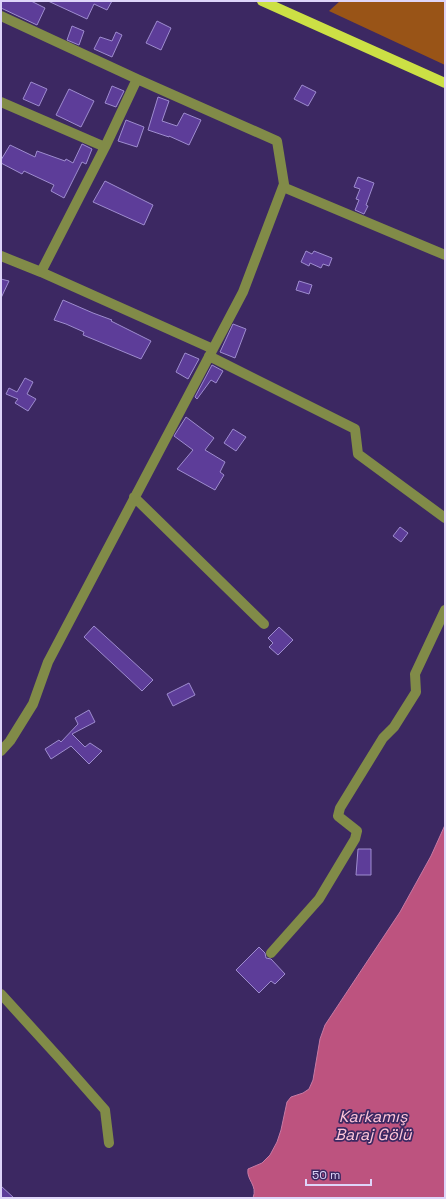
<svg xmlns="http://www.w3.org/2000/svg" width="446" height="1199" font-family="'Space Grotesk',sans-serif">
<rect width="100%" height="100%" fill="#3c2862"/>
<!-- forest -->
<path fill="#995417" d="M340,1H445V65L329,11Z"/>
<!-- water -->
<path fill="#bd537f" stroke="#c77aa4" d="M445,825V1198H253C258,1185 246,1180 248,1169L262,1163L270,1155L277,1142L281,1130L287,1102L291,1097L303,1093L309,1089L313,1080L320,1039L325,1025L400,912L431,856Z"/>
<!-- building -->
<path fill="#5d3d99" stroke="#9e8ccf" d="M1,1H31L45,8L37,25L1,8Z
M48,1H112L107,10L94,4L87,19Z
M157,21L171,28L161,50L146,43Z
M72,26L84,31L79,45L67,40Z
M116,32L122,35L112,57L94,49L100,37L112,41Z
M31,82L47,89L39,106L23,99Z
M302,85L316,92L308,106L294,99Z
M112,86L124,91L116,107L105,103Z
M69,89L94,101L81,127L56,115Z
M158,97L169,101L162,121L177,126L184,113L201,120L189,145L169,136V137L148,130Z
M126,120L144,127L137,147L118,141Z
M82,144L92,149L86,164L82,162L64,198L51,191L54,185L24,171L22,174L1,163V160L10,145L35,157L37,151L65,161L66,159L73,163Z
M358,177L374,183L366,205L368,206L364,214L355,210L359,200L356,199L360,189L354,187Z
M105,181L153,205L144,225L93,202Z
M306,251L312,254L314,251L332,258L329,266L323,264L321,268L310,263L309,266L301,262Z
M1,279L9,281L1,298Z
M299,281L312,285L309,294L296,290Z
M63,300L93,313L112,320L111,321L151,341L141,359L83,335L84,332L66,324L54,320Z
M233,324L246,329L235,358L220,352Z
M185,353L199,359L188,379L176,372Z
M212,365L223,371L216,383L211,380L197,399L195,397Z
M25,378L33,382L27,394L36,399L28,411L15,403L18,399L6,394L9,388L17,392Z
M186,417L214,438L205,450L225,462L220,472L224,475L215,490L177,469L193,450L174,436Z
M233,429L246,437L236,451L224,443Z
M400,527L408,533L401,542L393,536Z
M94,626L153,680L142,691L84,637Z
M279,627L293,640L278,655L269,647L273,643L268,638Z
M189,683L195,695L173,706L167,694Z
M89,710L95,722L72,734L85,747L90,743L102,751L89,764L71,746L51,759L45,749L59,740L61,742L78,724L75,718Z
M358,849H371V875H356Z
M259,947L265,953L266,958L271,959L285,974L275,984L271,981L259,993L236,970Z
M1,1186L14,1198H1Z"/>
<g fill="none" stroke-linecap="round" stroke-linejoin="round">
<!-- minor -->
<path stroke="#818b48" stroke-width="10" d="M1,16L137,79L277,141L284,184L243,292L48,662L33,704L10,741L1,751
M1,102L105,147
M283,187L445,255
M1,256L41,272L213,349
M41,272L105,147L137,79
M209,356L355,429L358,454L445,518
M134,497L264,624
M271,953L319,899L355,839L357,831L338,816L340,808L383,738L394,727L416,692L415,674L445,610
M1,994L61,1060L105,1110L109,1143"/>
<!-- major -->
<path stroke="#cce045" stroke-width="10" d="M262,1L445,83"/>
</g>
<g text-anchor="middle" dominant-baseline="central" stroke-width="3.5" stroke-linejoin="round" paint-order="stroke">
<!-- water labels -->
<g font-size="16" font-style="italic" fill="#ffc6d9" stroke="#3c2862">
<text x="373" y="1116">Karkamış<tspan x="373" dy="18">Baraj Gölü</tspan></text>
</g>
</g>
<!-- border -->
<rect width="446" height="1199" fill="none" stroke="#ded5f9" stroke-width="4"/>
<!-- scale -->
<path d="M306 1179v6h65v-6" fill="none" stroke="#ded5f9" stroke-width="2"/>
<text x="312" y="1179" font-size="12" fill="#ded5f9" stroke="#3c2862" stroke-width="3" paint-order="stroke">50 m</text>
</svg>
